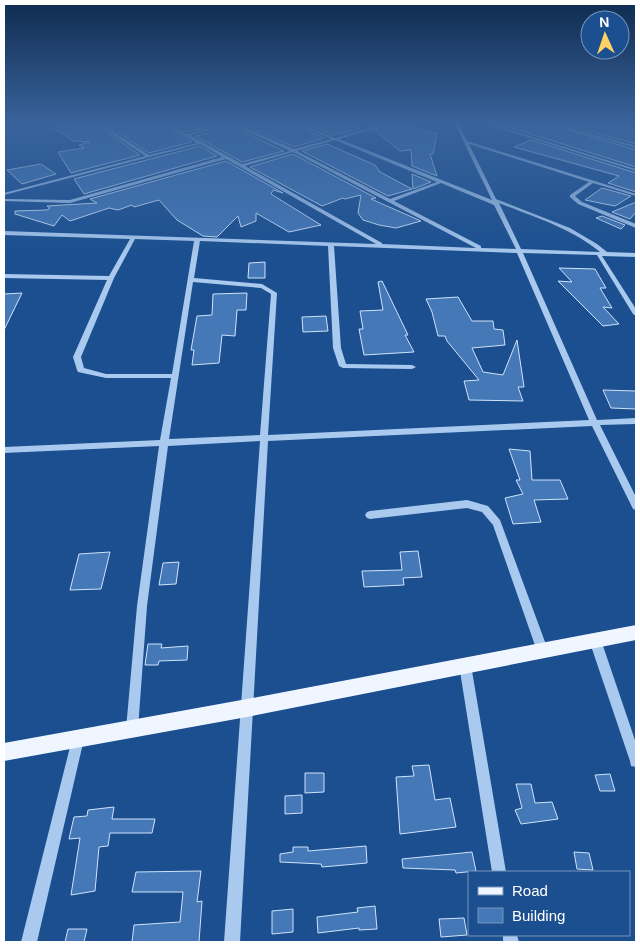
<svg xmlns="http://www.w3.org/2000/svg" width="640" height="946" font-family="Helvetica,sans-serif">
<rect width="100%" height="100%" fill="#1b4f8f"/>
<!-- building -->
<path fill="#4478b7" stroke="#cfe3fa" d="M70,124H95L140,155L71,173L58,152L84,148L79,145L90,142L73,141L54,128Z
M105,124H163L192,142L149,153Z
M174,124H219L187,132Z
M242,124H294L324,138L294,147Z
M306,124H359V129L334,135Z
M391,124H408L437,134L433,154H430L437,176L412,166L411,150L400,151L374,130Z
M508,124H548L636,150V167L508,127Z
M563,124H617L636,130V144Z
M233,127L284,151L242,162L195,136Z
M531,140L636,173V192L608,183L619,176L514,147Z
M327,144L375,165L380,172L412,189L388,196L302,151Z
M200,146L217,156L84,194L74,179Z
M293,154L376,198L371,199L421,221L396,228L379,225L363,220L358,213L361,195L345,199L343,198L322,206L250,167Z
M226,161L283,193L273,190L271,194L321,225L289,232L256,213V221L241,227L238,216L217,237L203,236L177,220L159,200L134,207L132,205L118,210L109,208L70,221L62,215L54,226L15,214V211L47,210L50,208L47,206L97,203L90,199Z
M41,164L56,174L22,184L7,170Z
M412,174L431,182L413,189Z
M602,188L631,196L615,206L585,200Z
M636,202V212L630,219L612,212Z
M602,216L625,225L621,229L596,218Z
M265,262V278H248L249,263Z
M559,268L595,269L606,288H600L612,308L603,307L619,324L603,326L558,281L572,282Z
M382,281L408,335H405L414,352L364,355L359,329H363L360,311L383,310L378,282Z
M22,293L4,330V294Z
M247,293L246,310H237L235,336L222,335L219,363L192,365L194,350H191L197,316L212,315L213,294Z
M458,297L472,321H493L494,329L503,330L505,345L472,348L483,372L503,375L517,340L524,387H518L523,401L469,400L464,381L479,380L447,341L445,336H438L432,312L426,299Z
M326,316L328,331L303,332L302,317Z
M603,390L636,391V409L611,408Z
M509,449L530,451L532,480H560L568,499L534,500L541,522L513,524L505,498L523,494L516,480H520Z
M418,551L422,577L403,578L404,585L364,587L362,571L402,570L400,552Z
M110,552L101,589L70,590L79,554Z
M179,562L176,584L159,585L163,563Z
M148,644H162L161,648L188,646L187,660L159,661L158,665H145Z
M429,765L435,800L450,798L456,827L400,834L396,777L414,776L412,766Z
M305,773H324V792L305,793Z
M610,774L615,791H600L595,775Z
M516,784H531L535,803L552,802L558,819L521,824L515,810L522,808Z
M302,795V813L285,814V796Z
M114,807L112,819H155L152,833H110L108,846L99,847L95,891L71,895L80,838L69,839L74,817L87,816L88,810Z
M366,846L367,863L322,867L321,864L280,862V854L293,852V847H308V851Z
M472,852L476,871L456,873L455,870L403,868L402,859Z
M574,852L589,853L593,870L577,869Z
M201,871L197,902L202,901L199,942H132L134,925L180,922L183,892H132L136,872Z
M375,906L377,929L359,930V928L318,933L317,917L358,912L357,908Z
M293,909V932L272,934V911Z
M464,918L467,935L441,937L439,919Z
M68,929H87L84,942H65Z"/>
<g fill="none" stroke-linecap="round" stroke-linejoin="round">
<!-- minor -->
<path fill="#a9c9ee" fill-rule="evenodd" d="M97,124H102L149,155L197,143L165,124H170L187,134L226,124H237L294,149L331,139L296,124H301L335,138L383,124H389L339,139L492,200L455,124H459L467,141L636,194V196L593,183L575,196L582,202L636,224V228L578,204L570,197V195L589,182L469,144L496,199L570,228L597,244L607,252L636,253V257L602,256L636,309V316L633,314L597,255L523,253L597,420L636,418V424L600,425L636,497V510L633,509L592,426L268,441L240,942H224L260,441L168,446L147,606L138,729L136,733L132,735L128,733L126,729L137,606L159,446L4,453V447L160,440L171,378H106L78,372L77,370L73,357L107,280L4,278V274L109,276L130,239L4,235V231L376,244L226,159L70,203L4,201V199L70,200L222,157L200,144L4,195V193L145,156ZM233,125L290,151L242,164L190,135ZM335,140L437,182L390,199L297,151ZM293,152L476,248L382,244V243L245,166ZM441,183L494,205L516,249L481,248V246L394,201ZM499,203C534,217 571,228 600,252L521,249ZM135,239L194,241L172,374H106L84,368L81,357L114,278ZM200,241L328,246L333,348L339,366L343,368L412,369L416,367L412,365L346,364L341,348L334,246L517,253L589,420L268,435L277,293L262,284L194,278ZM193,282L261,288L271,294L260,435L169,439Z
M485,124H491L636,169V171Z
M550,124H556L636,146V148Z
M626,124L636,125V127L627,125Z
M467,500L488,506L500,520L548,650L546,654L542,655L538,654L493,525L482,512L467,508L370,519L367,518L365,515L367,512L370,511Z
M595,635L599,636L601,640L636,743V767L631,766L630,761L589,640L591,636Z
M465,659L469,661L471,665L506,872H492L459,665L461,661Z
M78,733L82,735L84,739L37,942H21L72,739L74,735Z
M503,935H517L519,942H503Z"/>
<!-- major -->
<path fill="#f0f6ff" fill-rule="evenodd" d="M636,625V640L247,717L4,761V743L247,699Z"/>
</g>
<!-- sky -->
<linearGradient id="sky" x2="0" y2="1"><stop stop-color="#0f2b4f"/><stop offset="0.48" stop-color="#39639b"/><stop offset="1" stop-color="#39639b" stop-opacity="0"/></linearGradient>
<rect width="640" height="256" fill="url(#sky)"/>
<!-- border -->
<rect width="640" height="946" fill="none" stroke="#ffffff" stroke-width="10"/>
<!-- legend -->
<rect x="468" y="871" width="162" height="65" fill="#1b4f8f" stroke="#7695bc"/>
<rect x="478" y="887" width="25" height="8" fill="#f0f6ff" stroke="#7695bc"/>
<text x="512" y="896" font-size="15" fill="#ffffff">Road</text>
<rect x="478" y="908" width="25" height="15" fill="#4478b7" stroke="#7695bc"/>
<text x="512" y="921" font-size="15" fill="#ffffff">Building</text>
<!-- north arrow -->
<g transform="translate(605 35) rotate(357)"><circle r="24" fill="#1b4f8f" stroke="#7695bc"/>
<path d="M0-4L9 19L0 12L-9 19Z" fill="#ffd166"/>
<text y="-8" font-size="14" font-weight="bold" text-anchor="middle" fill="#ffffff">N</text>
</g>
</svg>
